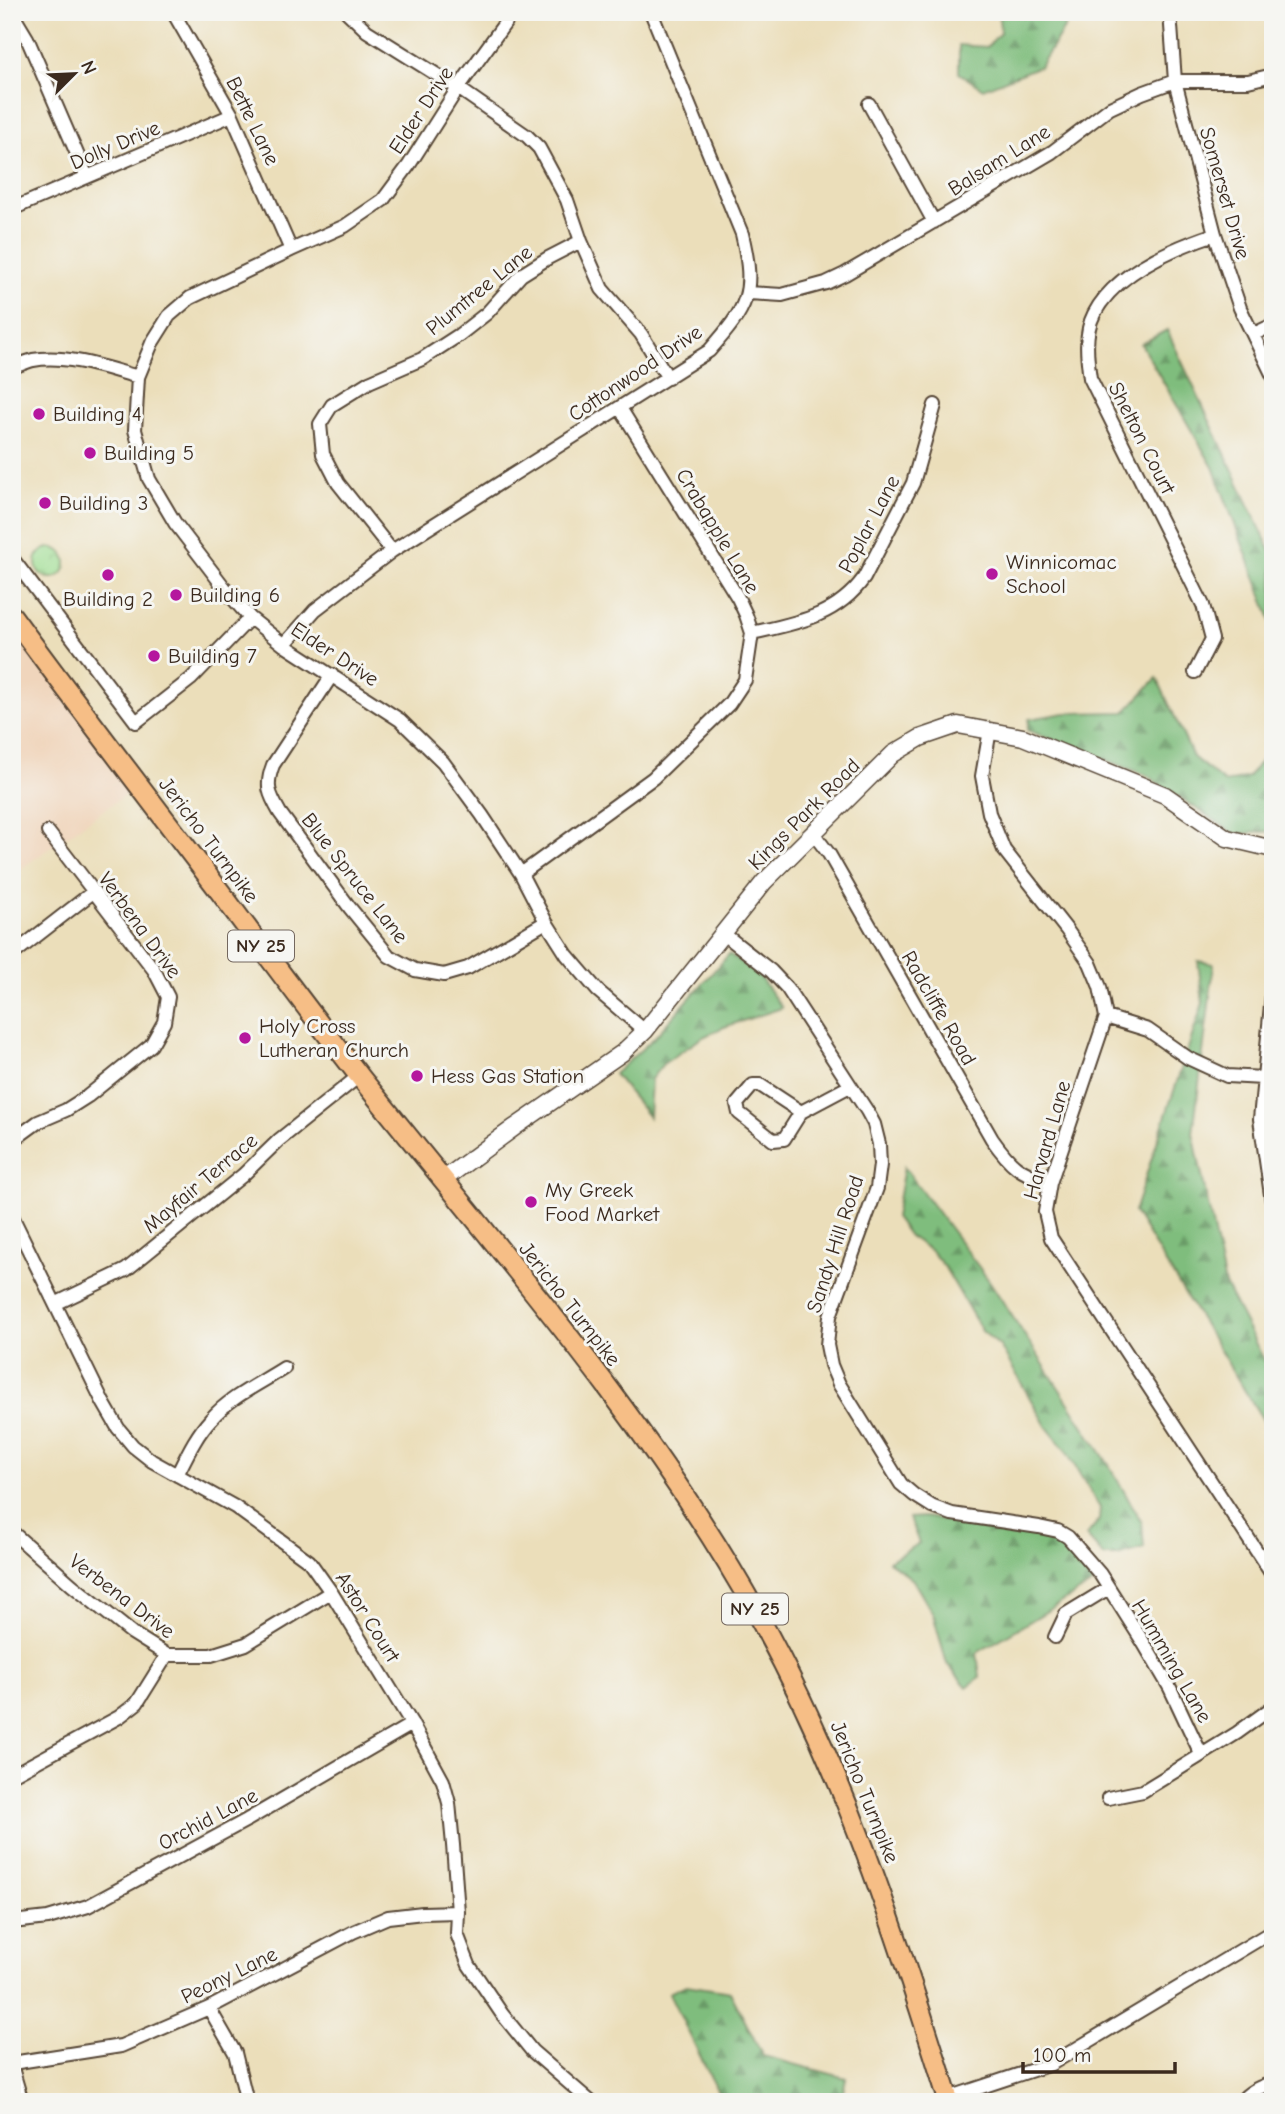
<svg xmlns="http://www.w3.org/2000/svg" width="1285" height="2114" font-family="'Comic Neue',sans-serif">
<defs>
<pattern id="forest-firs" width="22" height="20" patternUnits="userSpaceOnUse" patternTransform="scale(1.75)"><rect width="22" height="20" fill="#7fbd7d"/><path d="M5 1l3.5 6h-7zM16 11l3.5 6h-7z" fill="#699a66"/></pattern>
<pattern id="park-crowns" width="20" height="18" patternUnits="userSpaceOnUse" patternTransform="scale(1.75)"><rect width="20" height="18" fill="#9fde93"/><path d="M2 6a3 3 0 1 1 6 0M12 15a3 3 0 1 1 6 0" fill="none" stroke="#8abf7e"/></pattern>
</defs>
<rect width="100%" height="100%" fill="#f6f6f2"/>
<filter id="ink" filterUnits="userSpaceOnUse"><feTurbulence type="fractalNoise" baseFrequency=".0143" numOctaves="2"/><feDisplacementMap in="SourceGraphic" scale="14" xChannelSelector="R" yChannelSelector="G"/><feConvolveMatrix kernelMatrix="1 2 1 2 8 2 1 2 1" color-interpolation-filters="sRGB"/></filter>
<filter id="wash" filterUnits="userSpaceOnUse"><feTurbulence type="fractalNoise" baseFrequency=".00686" numOctaves="4" result="noise"/><feDisplacementMap in="SourceGraphic" scale="28" xChannelSelector="R" yChannelSelector="G"/><feGaussianBlur stdDeviation="1.57" result="paint"/><feColorMatrix in="noise" values="0 0 0 0 0 0 0 0 0 0 0 0 0 0 0 0 0 1.4 0 .05"/><feComposite in="paint" operator="in"/></filter>
<g filter="url(#wash)">
<rect width="100%" height="100%" fill="#ebdeba"/>
<!-- built -->
<path fill="#f0d5bc" d="M12,616L139,785L12,875Z"/>
<!-- forest -->
<path fill="url(#forest-firs)" stroke="#5d744e" stroke-width="2" d="M999,12H1071L1065,27L1040,66L983,89L959,73V45L987,47L1000,33Z
M1167,330L1273,556V628L1268,611L1213,467L1141,344Z
M1157,678L1193,757L1225,783L1248,777L1273,746V831L1235,834L1146,775L1027,730L1029,719L1065,713L1125,712Z
M729,954L759,976L782,1008L724,1027L703,1037L663,1064L651,1079L649,1117L614,1074L654,1038Z
M1198,961L1214,964L1193,1133L1225,1285L1273,1377V1436L1134,1212L1203,1003Z
M904,1167L990,1282L1109,1465L1142,1523L1144,1548L1117,1556H1104L1086,1536L1099,1520L1100,1508L1066,1451L1046,1426L1000,1346L982,1331L944,1266L931,1251L909,1236L895,1217Z
M924,1517L1040,1533L1075,1552L1094,1583L977,1653L980,1677L967,1687L947,1664L933,1614L913,1580L889,1561L919,1543L909,1518Z
M686,1985L730,1992L763,2056L846,2078L841,2102H723L669,1993Z"/>
<!-- park -->
<path fill="url(#park-crowns)" stroke="#6d8458" stroke-width="2" d="M36 563a15 15 0 1 1 30 0a15 15 0 1 1-30 0Z"/>
</g>
<g filter="url(#ink)">
<g fill="none" stroke-linecap="round" stroke-linejoin="round">
<defs>
<path id="minor" d="M173,12L232,115L291,250
M347,12L367,31L458,88L527,136L539,148L567,200L581,241L602,289L641,334L668,378
M513,12L458,88L409,165L383,200L345,226L291,250L190,298L169,316L152,343L138,377L135,430L149,479L175,523L230,595L250,618L284,645L400,720L443,762L482,815L521,874L546,922L567,955L598,991L645,1031
M1170,12L1175,81L1215,234L1240,308L1273,376
M12,13L27,38L87,177
M869,104L934,222
M12,209L232,115
M749,293L782,295L826,283L845,274L1052,152L1110,108L1142,93L1175,81H1248L1273,75
M1254,334L1273,325
M12,367C19,365 26,362 33,360C67,354 106,368 138,377
M392,551L338,483L323,454L320,424L332,405L369,382L422,359L459,335L487,313L521,275L548,258L581,241
M12,558L136,722L191,679L250,618
M752,633C796,623 836,617 864,578L913,483L935,405
M284,645L315,610L392,551L709,351C748,307 756,293 742,234L651,12
M1195,672L1212,639L1203,605L1090,378C1087,358 1084,333 1094,314C1115,273 1173,248 1215,234
M332,675L273,765C265,786 269,794 280,813L350,908L389,956L415,970L444,975L468,968L546,922
M990,730L982,776L989,813L1004,850L1066,929L1090,963L1100,987L1106,1017L1050,1183L1045,1212L1051,1238L1273,1576
M813,833L829,854L992,1139C1011,1166 1019,1172 1050,1183
M521,874L653,778L729,704L745,680L752,633L746,615L738,598L620,408
M724,934L771,971L787,988L867,1111L874,1124L879,1144L880,1165L877,1188L830,1316L827,1345L831,1365L839,1384L901,1484L914,1495L933,1507L952,1514L1039,1527L1058,1531L1068,1537L1100,1574L1143,1642L1170,1688L1201,1754
M12,955L93,892
M1273,984L1260,1119L1273,1209
M1106,1017L1148,1030L1188,1058L1227,1076L1263,1078
M801,1112L784,1139L773,1140L739,1113L737,1104L753,1085H760L801,1112L850,1086
M12,1141L38,1122L66,1110L88,1096L151,1045L164,1022L168,997L154,970L48,832
M12,1216L103,1402L118,1428L133,1446L152,1461L235,1507L309,1561L331,1592L412,1724L443,1781L449,1803L453,1845L458,1912L457,1934L469,1965L502,2014L532,2051L591,2102
M55,1304L126,1270L243,1175L279,1140L359,1076
M177,1475C187,1455 196,1435 211,1419C230,1397 261,1383 284,1368
M12,1532L72,1585L132,1633L167,1655H211L246,1644L331,1592
M1055,1637L1066,1614L1107,1589
M12,1775L119,1717L137,1703L167,1655
M1108,1798L1143,1791L1237,1733L1273,1707
M12,1922L48,1918L88,1906L247,1820L412,1724
M209,2008L235,2053L247,2102
M12,2063L121,2046L209,2008L353,1932L388,1917L423,1913L458,1912
M12,2068L22,2102
M948,2098L1051,2064L1273,1931
M1241,2102C1247,2093 1261,2085 1273,2084"/>
<path id="tertiary" d="M443,1180L515,1127L622,1053L645,1031L764,882L893,754L920,738L958,725L1023,737L1165,795L1227,838L1273,849"/>
<path id="primary" d="M12,616C80,709 151,801 221,893C267,955 313,1017 361,1078C499,1251 649,1420 757,1614C843,1768 897,1934 949,2102"/>
</defs>
<!-- minor casing -->
<use href="#minor" stroke="#554535" stroke-width="16"/>
<!-- tertiary casing -->
<use href="#tertiary" stroke="#554535" stroke-width="19"/>
<!-- primary casing -->
<use href="#primary" stroke="#554535" stroke-width="23"/>
<!-- minor -->
<use href="#minor" stroke="#fff" stroke-width="12"/>
<!-- tertiary -->
<use href="#tertiary" stroke="#fff" stroke-width="16"/>
<!-- primary -->
<use href="#primary" stroke="#f6be86" stroke-width="19"/>
</g>
</g>
<!-- markers -->
<g fill="#b5179e" stroke="#f6f6f2" stroke-width="2.5">
<circle cx="39" cy="414" r="7"/>
<circle cx="90" cy="453" r="7"/>
<circle cx="45" cy="503" r="7"/>
<circle cx="992" cy="574" r="7"/>
<circle cx="108" cy="575" r="7"/>
<circle cx="176" cy="595" r="7"/>
<circle cx="154" cy="656" r="7"/>
<circle cx="245" cy="1038" r="7"/>
<circle cx="417" cy="1076" r="7"/>
<circle cx="531" cy="1202" r="7"/>
</g>
<g text-anchor="middle" dominant-baseline="central" stroke-width="6" stroke-linejoin="round" paint-order="stroke">
<!-- shield labels -->
<g fill="#f6f6f2" stroke="#73675e" stroke-width="2">
<rect x="228" y="930.5" width="66" height="31" rx="5"/>
<rect x="722" y="1593.5" width="66" height="31" rx="5"/>
</g>
<g font-size="19" font-weight="bold" fill="#3b2a1e">
<text x="261" y="946">NY 25</text>
<text x="755" y="1609">NY 25</text>
</g>
<!-- street labels -->
<g font-size="21" fill="#3b2a1e" stroke="#f6f6f2">
<text transform="translate(421 110) rotate(-57)">Elder Drive</text>
<text transform="translate(253 121) rotate(64)">Bette Lane</text>
<text transform="translate(115 145) rotate(-23)">Dolly Drive</text>
<text transform="translate(999 160) rotate(-32)">Balsam Lane</text>
<text transform="translate(1225 193) rotate(74)">Somerset Drive</text>
<text transform="translate(479 290) rotate(-39)">Plumtree Lane</text>
<text transform="translate(635 373) rotate(-34)">Cottonwood Drive</text>
<text transform="translate(1142 438) rotate(63)">Shelton Court</text>
<text transform="translate(869 524) rotate(-62)">Poplar Lane</text>
<text transform="translate(718 531) rotate(59)">Crabapple Lane</text>
<text transform="translate(335 654) rotate(33)">Elder Drive</text>
<text transform="translate(804 814) rotate(-45)">Kings Park Road</text>
<text transform="translate(209 840) rotate(53)">Jericho Turnpike</text>
<text transform="translate(355 878) rotate(52)">Blue Spruce Lane</text>
<text transform="translate(140 925) rotate(54)">Verbena Drive</text>
<text transform="translate(939 1008) rotate(60)">Radcliffe Road</text>
<text transform="translate(1047 1140) rotate(-74)">Harvard Lane</text>
<text transform="translate(200 1183) rotate(-40)">Mayfair Terrace</text>
<text transform="translate(835 1244) rotate(-72)">Sandy Hill Road</text>
<text transform="translate(570 1304) rotate(52)">Jericho Turnpike</text>
<text transform="translate(122 1596) rotate(37)">Verbena Drive</text>
<text transform="translate(368 1617) rotate(58)">Astor Court</text>
<text transform="translate(1172 1661) rotate(60)">Humming Lane</text>
<text transform="translate(865 1792) rotate(68)">Jericho Turnpike</text>
<text transform="translate(208 1819) rotate(-28)">Orchid Lane</text>
<text transform="translate(229 1975) rotate(-26)">Peony Lane</text>
</g>
<!-- poi labels -->
<g font-size="21" fill="#3b2a1e" stroke="#f6f6f2" text-anchor="start">
<text x="53" y="414">Building 4</text>
<text x="104" y="453">Building 5</text>
<text x="59" y="503">Building 3</text>
<text x="1006" y="562">Winnicomac<tspan x="1006" dy="24">School</tspan></text>
<text x="190" y="595">Building 6</text>
<text x="108" y="599" text-anchor="middle">Building 2</text>
<text x="168" y="656">Building 7</text>
<text x="259" y="1026">Holy Cross<tspan x="259" dy="24">Lutheran Church</tspan></text>
<text x="431" y="1076">Hess Gas Station</text>
<text x="545" y="1190">My Greek<tspan x="545" dy="24">Food Market</tspan></text>
</g>
</g>
<!-- margin -->
<rect width="1285" height="2114" fill="none" stroke="#f6f6f2" stroke-width="42"/>
<!-- north arrow -->
<g transform="translate(74 74) rotate(66)" stroke="#f6f6f2" stroke-width="5" paint-order="stroke">
<path d="M0-5L12 26L0 18L-12 26Z" fill="#3b2a1e"/>
<text y="-10" font-size="19" font-weight="bold" text-anchor="middle" fill="#3b2a1e">N</text>
</g>
<!-- scale -->
<path d="M1023 2062v10h152v-10" fill="none" stroke="#3b2a1e" stroke-width="3.5"/>
<text x="1033" y="2062" font-size="21" fill="#3b2a1e" stroke="#f6f6f2" stroke-width="5" paint-order="stroke">100 m</text>
</svg>
